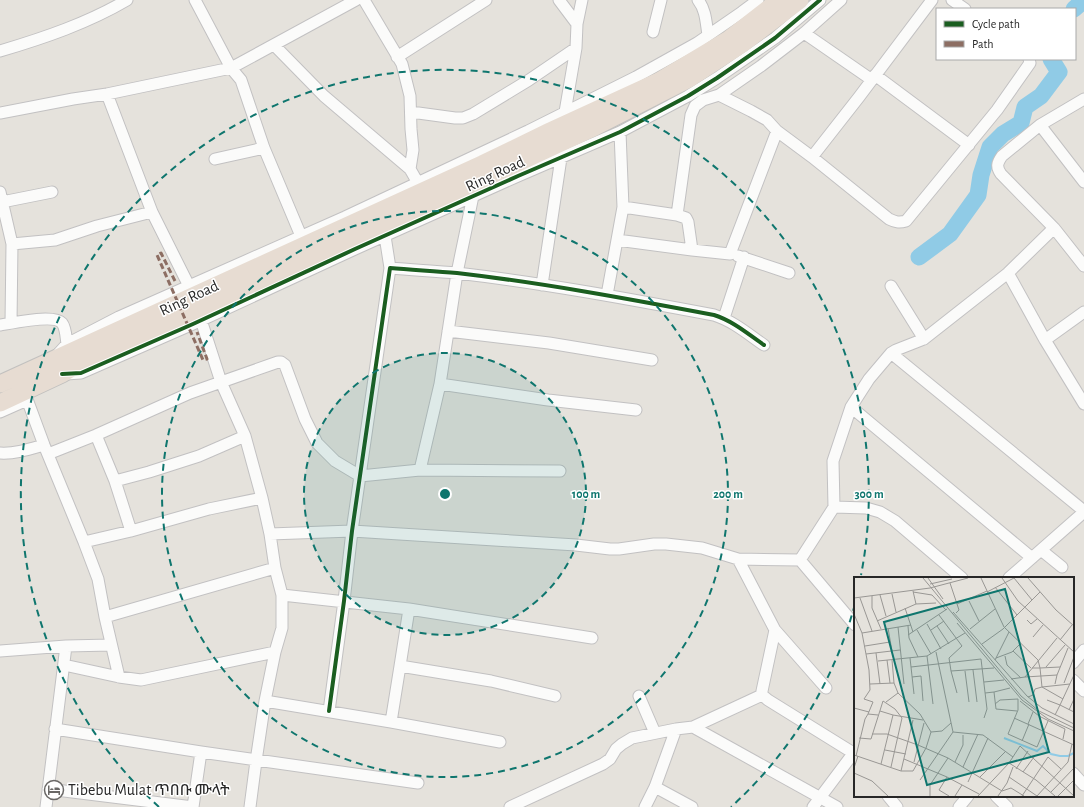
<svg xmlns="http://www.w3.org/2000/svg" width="1084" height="807" font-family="'Alegreya Sans','Noto Sans Ethiopic',sans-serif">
<rect width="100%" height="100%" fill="#e5e2dc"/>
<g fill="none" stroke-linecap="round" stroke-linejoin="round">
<!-- river -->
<path stroke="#90cbe6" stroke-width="17" d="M1074,9L1084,0
M919,257L950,234L978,195L981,175L990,147L1003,134L1021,123L1025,107L1041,96L1059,72L1051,59"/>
<defs>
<path id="minor" d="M195,0L231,68L241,80L264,148L301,236
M364,0L402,64L410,96L411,129L413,150L410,169
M559,0L577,24L576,48L565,112
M698,0C706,10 706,23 708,35
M952,0L965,9
M577,24L582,0
M653,32L661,0
M804,33L872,80
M274,45L324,96L410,169L418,183
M0,51C44,38 88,23 127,0
M397,57L486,0
M875,75L969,145
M107,94L152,212L189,286
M719,95L761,66L804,33L841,0
M1084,99L1040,125L1002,156C997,163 996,167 1001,174L1054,228L1084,266
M411,112L455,118H463L473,114L529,80L576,48
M0,113L73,99L107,94L231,68L356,0
M1040,125L1084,182
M812,157L859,97L932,0
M215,159L264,148
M0,192L12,244L11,323
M473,196L457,273L440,384L420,470L560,471
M2,202L52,192
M623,207L677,215
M385,236L390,268
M617,240L623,207L620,132
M12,244L55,240L97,226L152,212
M692,250L688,222L686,218L677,215L691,115L695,106L703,100L719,95L751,111L767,120L777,131L812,157L889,219C895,222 899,223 906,221L997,110L1030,63L1029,59
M738,256L789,273
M1008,273L1045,340L1084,404
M542,285L561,158
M891,286L924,339
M607,295L617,240L692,250L730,254L777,131
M724,318L744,257
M201,320L221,382L245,436L262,498L270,534L275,568L282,595V628L275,652L265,701L256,761L250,807
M0,325C12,323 54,314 62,323C66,328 66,338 67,344
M448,331L549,343L652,360
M1045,340L1084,312
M891,353L1084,511
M57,355L67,344L119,317L345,217L528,131L636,77L697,43L742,12L758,0
M66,374L81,373L193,324L355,249L518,176L620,132L688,96L717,78L775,38L820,0
M440,384L548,400L636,410
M24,391L44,445L84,542L98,579L105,617L119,677
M851,407L1032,558
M0,412L27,400
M96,435L115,481L131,531
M0,453C15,454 30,449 44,445
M48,454L96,435L190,393L278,362H281L285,365L305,419L317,443L335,461L360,476L420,470
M115,481L149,472L199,456L245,436
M834,507L866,508L880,512L895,521L962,578
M270,534L352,531L576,545L610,549H619L654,544H666L702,548L738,559L800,560L855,625
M84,542L131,531L209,509L262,498
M1041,550L1062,567
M738,559L775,630L762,691V695L768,700L855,754
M800,560L834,507L833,461L851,407L869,379L891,353L896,350L924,339L1008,273L1054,228
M1009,578L1084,512
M282,595L409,609L592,638
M105,617L275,568
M775,630L826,688
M0,651L66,646L111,645
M1073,663L1084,650
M64,665L119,677L141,680L275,652
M400,666L409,609
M1073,680L1084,691
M639,696L655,733
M265,701L391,722L500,742
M329,711L344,601L352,531L390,268C413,270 435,271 457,273C543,283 629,299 714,315C733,321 748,334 764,345
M391,722L400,666L491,681L555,696
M693,727L837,807
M55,729L201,752L418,783
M1073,773L1084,785
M655,787L692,807
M48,789L193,807
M888,796L897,807
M996,796L1007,807
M46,807L66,646
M193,807L201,752
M510,807L603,764L610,759L616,749L622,744L632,738L676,729L693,727L762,695
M645,807L655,787L676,729
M813,807L855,751
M959,807L968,796"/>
<path id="highway" d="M0,384L482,164L548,132L659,81L729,39L779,0
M0,403L62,374L80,363L353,240L595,127L689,79L741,45L800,0"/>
</defs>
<!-- minor casing -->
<use href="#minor" stroke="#c2c1c2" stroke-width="13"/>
<!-- highway casing -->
<use href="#highway" stroke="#c2c1bf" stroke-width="19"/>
<!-- minor -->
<use href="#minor" stroke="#fbfbfa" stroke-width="11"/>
<!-- highway -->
<use href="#highway" stroke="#e7dcd2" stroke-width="17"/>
<!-- quiet -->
<path stroke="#8d6e63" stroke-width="3" stroke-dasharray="6 3" stroke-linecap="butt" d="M175,281L161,253L157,255L203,360L207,359L197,332"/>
<defs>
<path id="cycleway" d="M62,374L81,373L193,324L355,249L518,176L620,132L688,96L717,78L775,38L820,0
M329,711L344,601L352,531L390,268C413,270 435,271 457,273C543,283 629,299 714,315C733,321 748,334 764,345"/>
</defs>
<!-- cycleway casing -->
<use href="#cycleway" stroke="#fff" stroke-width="6"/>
<!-- cycleway -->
<use href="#cycleway" stroke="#1b5e20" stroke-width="4"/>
</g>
<!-- distance rings -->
<circle cx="445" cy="494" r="141" fill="#0f766e" fill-opacity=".12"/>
<g fill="none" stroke="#0f766e" stroke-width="2" stroke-dasharray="7 5">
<circle cx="445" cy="494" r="141"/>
<circle cx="445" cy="494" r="283"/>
<path d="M855 604A424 424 0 0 1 731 807M159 807A424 424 0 1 1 861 575"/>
</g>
<!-- icons -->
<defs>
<symbol id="hotel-ring" viewBox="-11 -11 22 22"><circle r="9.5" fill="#fff" stroke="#6a6866" stroke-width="1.5"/><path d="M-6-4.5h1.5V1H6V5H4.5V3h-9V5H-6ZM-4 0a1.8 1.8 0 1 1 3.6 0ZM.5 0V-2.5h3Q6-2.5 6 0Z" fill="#6a6866"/></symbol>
</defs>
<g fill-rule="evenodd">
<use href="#hotel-ring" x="43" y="779" width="22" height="22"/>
</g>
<g text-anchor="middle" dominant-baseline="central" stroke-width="3" stroke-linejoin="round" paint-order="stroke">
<!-- street labels -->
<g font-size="16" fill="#272727" stroke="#fff">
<text transform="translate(495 174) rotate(-25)">Ring Road</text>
<text transform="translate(189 298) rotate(-25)">Ring Road</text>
</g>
<!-- poi labels -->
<g font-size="16" fill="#272727" stroke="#fff" text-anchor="start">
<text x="68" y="790">Tibebu Mulat ጥበቡ ሙላት</text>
</g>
</g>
<!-- overview -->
<g transform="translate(854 577)">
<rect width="220" height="220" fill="#e5e2dc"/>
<path fill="none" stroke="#90cbe6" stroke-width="2" d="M150,161L183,174L189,169L197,177L206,179H214L220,176"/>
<path fill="none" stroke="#999794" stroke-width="1" d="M69,1L167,119L185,134L220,151M74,1L89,22M127,1L150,50L184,83L186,91H178M148,1L164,24L220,75M174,1L202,33L220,49M96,6L105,33L102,36M76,7L98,2M141,10L163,38M59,14L62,27M59,15L78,18L92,33M133,15L160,1L178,23M38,17L42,35M26,18L32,39M18,19V31L27,52M0,21L76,11L114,1M6,21L18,54M115,24L125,44M103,27L133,14M51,31L59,55M99,35L173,119L188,131L220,147M0,37L8,56L15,93L16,113L10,122L19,125L14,137M85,38L108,69L95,81L97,94M173,43L177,47L183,42M23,44L62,27L82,26M103,46L168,123L194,142L220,154M73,47L87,72M54,49L55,61L64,80M83,49L95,67M44,50L50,107M34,51L38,74M116,52L141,32M63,53L77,77M77,53L90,44M8,56L57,48M54,58L93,32M179,60L189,48M206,63L218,48M128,67L149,52L186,15M11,69L36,65M159,74L177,91M22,76L26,107M12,77L46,73M73,79L79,127M151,79L153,88L167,101M56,81L60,117M142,81L158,75L166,67M33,83L36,106M38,83L40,106M141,83L155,55M24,84L73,79L111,56M57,90L127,82L133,132L130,141M192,90L211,68M119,93L123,125M111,94L115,125M203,98L214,71M220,98L206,128L220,135M58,100L67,99L69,124M171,100L203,98L201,107M157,102L171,100L203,61M130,105L150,103M210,106L220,80M16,107L40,106L44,116L66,137L77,155M188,110L216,107M188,110L209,122M140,115L156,111M103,116L97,94L140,91M131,116L140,115L142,132L163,134M174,120L179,118L181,112L188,110L186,91L206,90M193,123L206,128L201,138M166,124L185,139L211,152L209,162M32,125L44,116M141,127L146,123L164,122V133L154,157L183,170L194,144M0,131L15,135M215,133L220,122M26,134L39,138M160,141L220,168M174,147L179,135M99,155L129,158L159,180M18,157H33L64,168L94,181L148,214L157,211L170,219M5,161L17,162L29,124L41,132L48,141L37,190M168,164L175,147M31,173L52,177M0,178L47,194L59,143M2,179L11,142L14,137L24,138M50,182L93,200L125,217M60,185L70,146M101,185L109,168V158M155,186L182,203L201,219M27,187L39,138L69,143M109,190L124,157M0,191L4,179M162,192L174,174M47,194H59L72,171L77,155L88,154L97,146M169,195L180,180M0,196L18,204L34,219M93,200L85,213L95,219M126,200L151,175M155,200L183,219M66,203L99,155L82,75M114,205L134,161M197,215L220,191M76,219V208L94,181M101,219L108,208M124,219L155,186L166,169L220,219M144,219L153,206L159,190M168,219L194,180L207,192M183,219L214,185L218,167M204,219L220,203"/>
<path fill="#0f766e" fill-opacity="0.15" stroke="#0f766e" stroke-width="2" d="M151,12L195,175L73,208L30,45Z"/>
<rect width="220" height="220" fill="none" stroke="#272727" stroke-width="2"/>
</g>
<circle cx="445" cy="494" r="6" fill="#0f766e" stroke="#fff" stroke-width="2"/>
<g font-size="12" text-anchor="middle" font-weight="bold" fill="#0f766e" stroke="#fff" stroke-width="3" stroke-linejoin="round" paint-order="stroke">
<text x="586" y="498">100 m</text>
<text x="728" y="498">200 m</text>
<text x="869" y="498">300 m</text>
</g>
<!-- legend -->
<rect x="936" y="8" width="140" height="52" fill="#ffffff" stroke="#a9a9a9"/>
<rect x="944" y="21" width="20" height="6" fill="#1b5e20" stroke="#a9a9a9"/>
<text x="972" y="28" font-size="12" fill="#272727">Cycle path</text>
<rect x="944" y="41" width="20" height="6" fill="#8d6e63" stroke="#a9a9a9"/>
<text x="972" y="48" font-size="12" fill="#272727">Path</text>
</svg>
